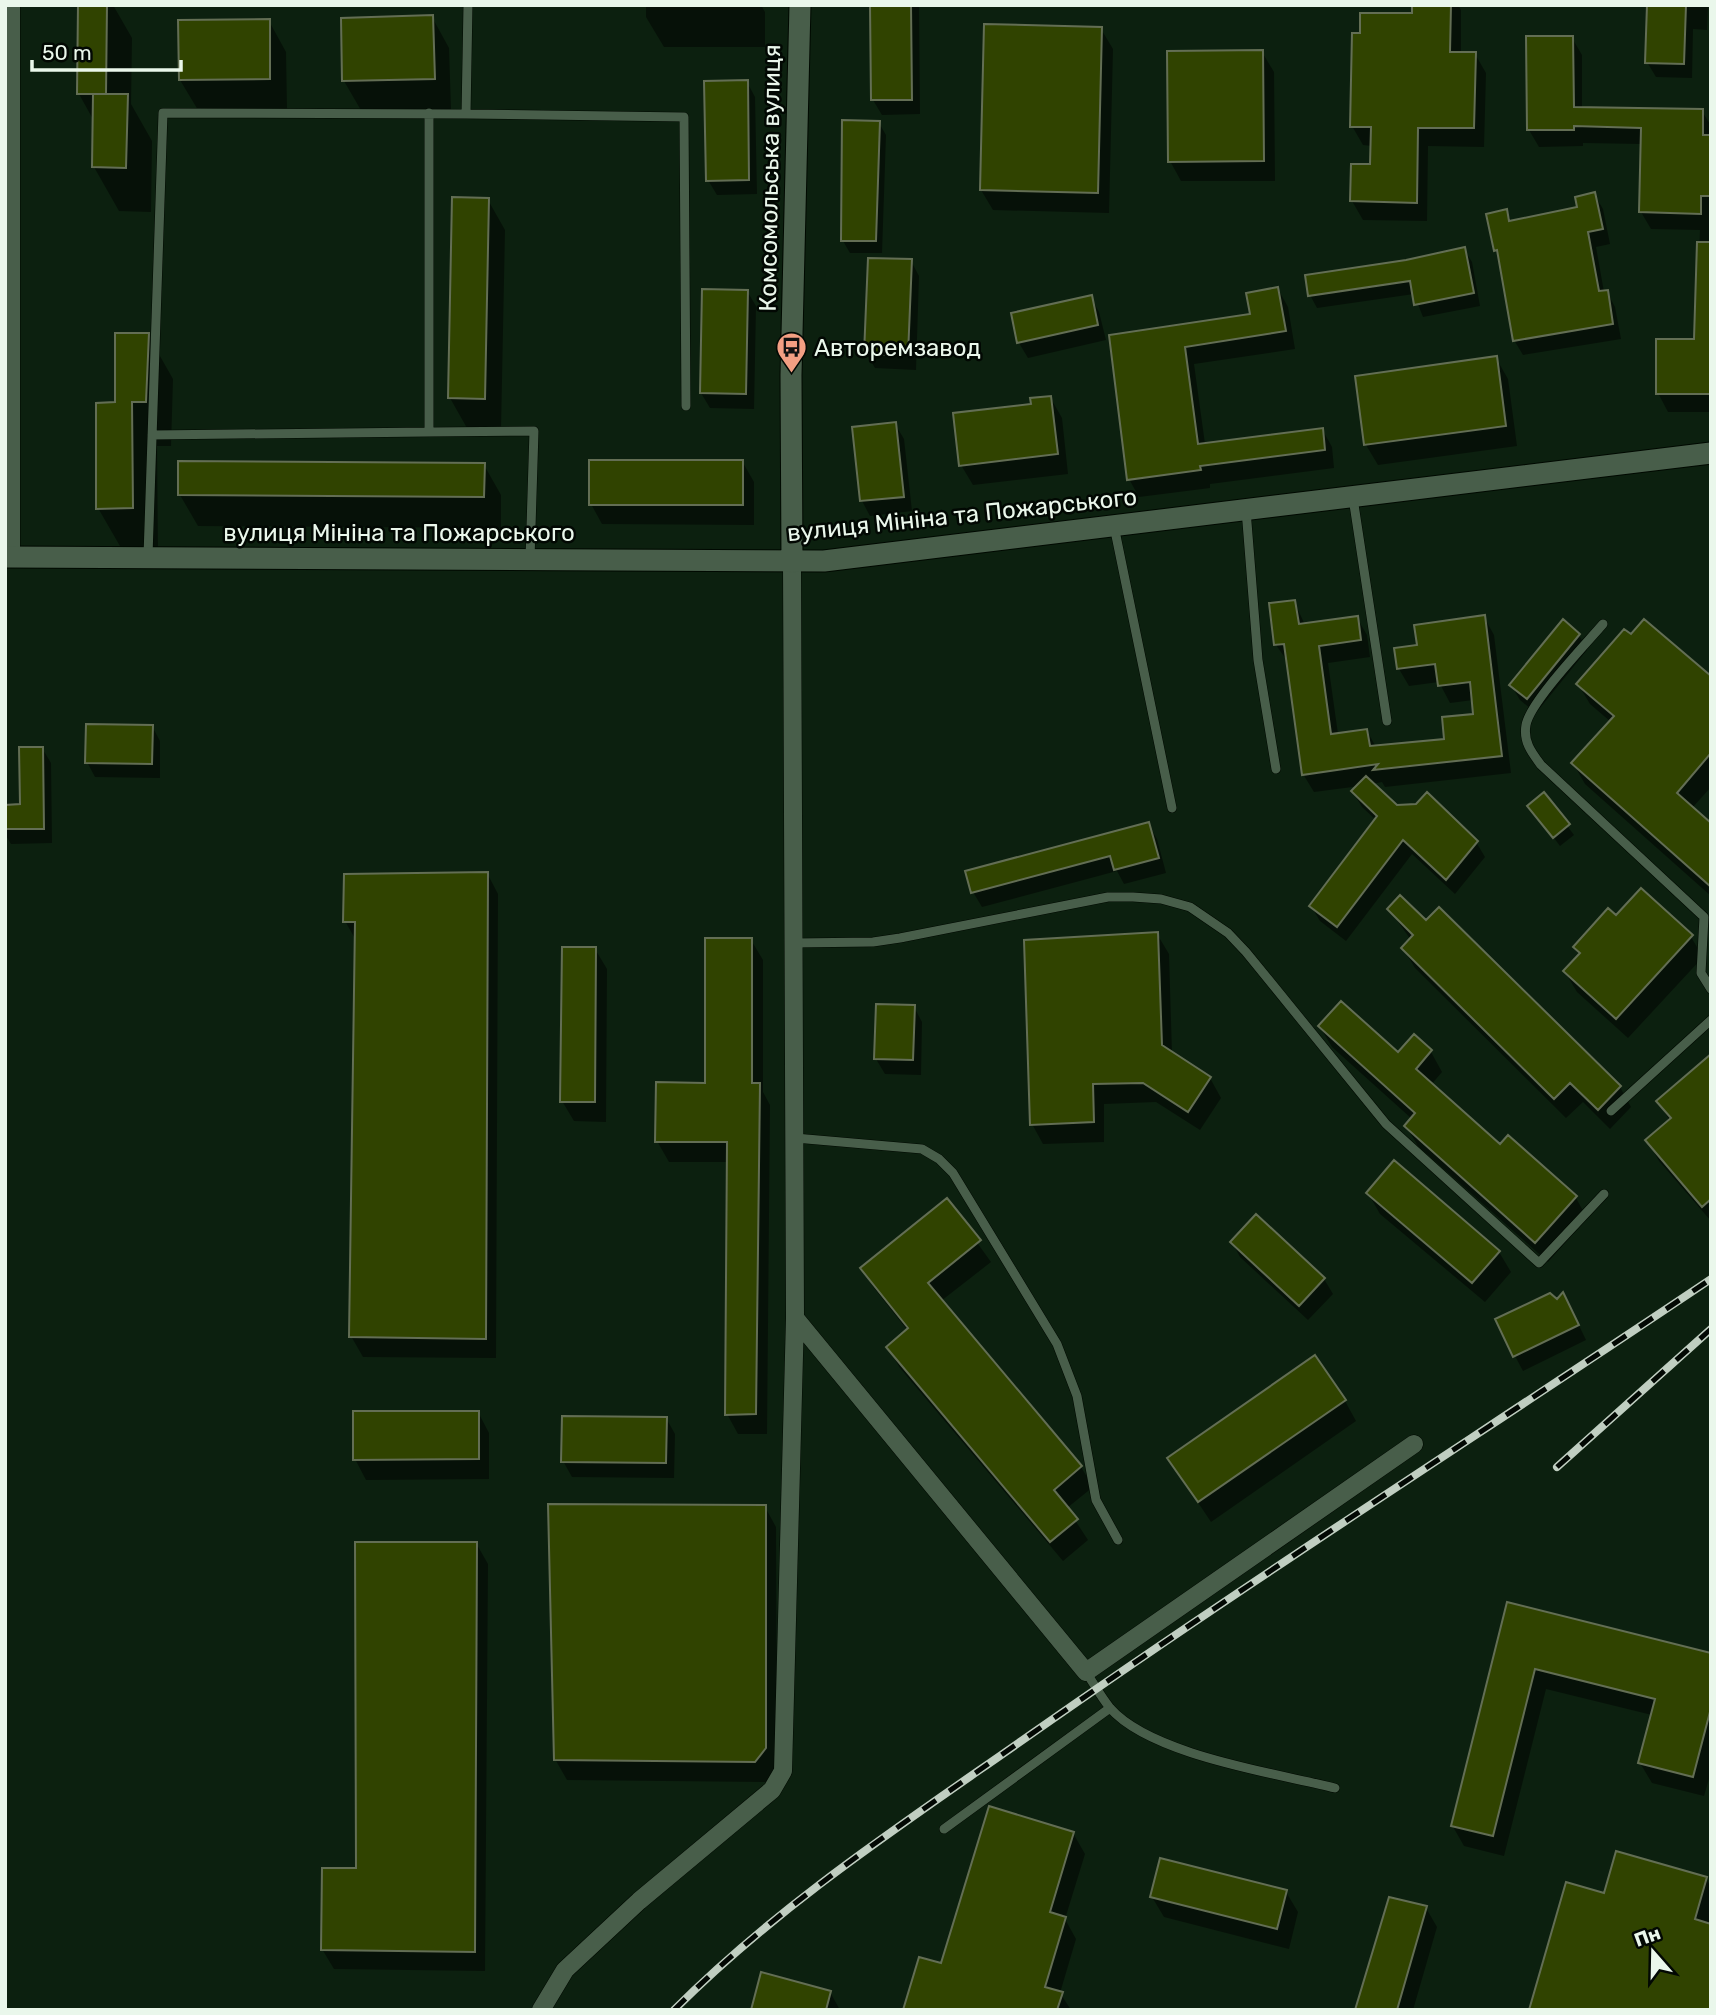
<svg xmlns="http://www.w3.org/2000/svg" width="1716" height="2015" font-family="Rubik,sans-serif">
<rect width="100%" height="100%" fill="#0c200f"/>
<!-- shadow -->
<path fill="#0007" d="M80,5H113L132,38L131,104L152,141L151,212L119,211L94,167V121L79,94Z
M646,5H761L765,12V47H664L646,17Z
M872,5L919,7L920,114L882,115L873,100Z
M1414,5H1458L1461,10V54H1475L1486,73L1484,147L1428,146L1427,221L1363,220L1352,201L1372,166V146L1363,145L1352,126L1361,34L1414,15Z
M1649,5H1708L1707,30L1693,29L1692,78L1656,77L1647,62Z
M432,17L449,48L451,109L362,112L344,81L342,20Z
M269,21L286,52L287,109L198,110L180,80Z
M1101,29L1113,49L1109,213L993,210L981,190Z
M1572,38L1582,55V108L1702,111L1711,126V412H1668L1658,393L1695,341L1700,230L1651,229L1641,212L1642,144L1583,143V146L1539,147L1529,130Z
M1262,52L1274,72L1275,181H1181L1170,161Z
M747,82L755,97L757,194L717,195L708,180Z
M879,123L886,135L882,253H850L843,241Z
M1594,194L1603,209L1610,244L1596,247L1604,292H1607L1615,307L1621,339L1523,355L1514,340L1501,260L1495,250L1506,211L1512,222L1579,208Z
M488,200L505,230L501,429L467,428L450,398Z
M1464,249L1472,262L1480,306L1423,317L1414,294L1317,308L1310,295L1406,262Z
M911,261L919,276L916,370L875,368L866,353Z
M1278,289L1288,307L1295,349L1194,364L1205,444L1322,429L1332,447L1334,468L1210,484V488L1139,497L1129,479L1111,337L1252,315Z
M747,291L756,306L754,409L710,408L701,393Z
M1091,297L1099,312L1106,340L1028,358L1019,343L1013,314Z
M148,335L173,379L171,446H157L158,552L124,553L98,508L117,404Z
M1496,358L1508,379L1517,446L1378,465L1366,445Z
M1050,397L1062,418L1068,474L973,485L961,465L1033,405Z
M895,424L904,439L912,511L870,516L862,501L854,429Z
M742,461L754,482V525L602,524L591,504Z
M484,465L501,495V528L198,526L180,495Z
M1294,601L1305,625L1357,618L1367,635L1370,657L1328,663L1338,734L1367,731L1376,747L1446,740L1475,716L1473,700L1450,703L1439,682L1409,686L1399,669L1419,647L1484,617L1494,635L1511,773L1385,787L1382,782L1372,784L1397,807L1476,842L1485,857L1455,894L1412,854L1346,941L1320,921L1311,906L1376,820L1362,807L1353,792L1360,786L1314,792L1303,774L1288,662L1276,645Z
M1579,635L1587,650L1536,713L1520,700L1511,685Z
M1711,679V787L1692,808L1711,825V896L1585,784L1573,763L1611,722L1590,704L1578,684Z
M152,726L160,741V778L95,777L87,762Z
M42,748L51,763L52,843L11,844L5,834V806H22Z
M1544,795L1574,835L1560,846L1530,806Z
M1148,824L1157,839L1166,873L1124,884L1117,871L982,907L973,892Z
M487,873L498,894L496,1358L363,1357L351,1336L357,942L345,921Z
M1389,909L1426,923L1620,1087L1631,1107L1610,1129L1583,1102L1566,1118L1415,968L1403,948L1411,940Z
M1616,918L1691,937L1703,957L1628,1038L1577,992L1565,972L1580,956L1575,947Z
M1157,934L1169,954L1172,1054L1210,1078L1221,1098L1200,1130L1156,1102L1104,1104V1142L1043,1144L1032,1124Z
M751,940L763,960V1092L770,1105L767,1434H738L727,1414L729,1162H669L657,1141L707,1085Z
M595,949L607,969L606,1122L574,1121L562,1101Z
M914,1007L922,1022L921,1075L885,1074L876,1059Z
M1320,1027L1398,1055L1431,1052L1442,1072L1431,1085L1500,1146L1508,1137L1576,1198L1587,1218L1548,1262L1418,1146L1406,1126L1412,1119L1332,1047Z
M1711,1057V1221L1659,1161L1647,1140L1670,1121L1658,1101Z
M1368,1193L1499,1252L1511,1272L1485,1302L1380,1214Z
M947,1201L991,1262L941,1301L1081,1467L1093,1487L1067,1508L1088,1540L1063,1561L900,1368L888,1348L908,1331L874,1288L862,1268Z
M1232,1242L1324,1279L1333,1294L1308,1320L1240,1257Z
M1571,1309L1586,1340L1523,1371L1515,1356Z
M1345,1401L1356,1421L1211,1522L1169,1459Z
M478,1412L489,1433V1479L366,1480L355,1459Z
M666,1418L675,1434L674,1478L572,1477L563,1461Z
M765,1507L776,1527L777,1769L766,1782L567,1780L555,1759Z
M476,1543L488,1564L485,1971L334,1969L322,1949L357,1870Z
M1509,1604L1711,1655V1772L1704,1796L1652,1783L1640,1763L1652,1715L1546,1689L1504,1856L1464,1846L1452,1825Z
M1073,1833L1085,1854L1065,1919L1076,1939L1060,1993L1071,2010H904Z
M1706,1879L1711,1887V2010L1605,1895Z
M1286,1892L1298,1912L1289,1949L1164,1917L1152,1897Z
M1426,1908L1437,1927L1413,2010H1357Z
M830,1992L840,2010H753Z"/>
<!-- building -->
<path fill="#304300" stroke="#636e54" stroke-width="2" d="M78,5H107L106,94H77Z
M870,5H911L912,100H871Z
M1412,5H1451L1450,52H1476L1474,128H1418L1417,203L1350,201L1351,164H1370L1371,127H1350L1352,33H1360V13H1412Z
M1647,5H1686L1684,64L1645,63Z
M433,15L435,79L342,81L341,18Z
M270,19V79L179,80L178,20Z
M984,24L1102,27L1098,193L980,190Z
M1526,36H1573L1574,107L1703,109V135H1711V196H1701V214L1639,212L1641,128L1574,126V130H1527Z
M1263,50L1264,161L1168,162L1167,51Z
M748,80L749,180L706,181L704,81Z
M93,94H128L126,168L92,167Z
M842,120L880,121L876,241H841Z
M1595,192L1603,229L1588,232L1599,291L1608,290L1613,324L1513,341L1497,250L1494,251L1486,214L1507,209L1509,221L1577,207L1575,197Z
M452,197L489,198L485,399L448,398Z
M1697,242H1711V394H1656V339H1694Z
M1465,247L1474,293L1414,305L1410,281L1308,296L1305,275L1406,260Z
M868,258L912,259L908,355L864,354Z
M1278,287L1286,331L1185,347L1198,444L1323,428L1325,450L1200,466L1201,470L1127,480L1109,335L1250,314L1246,293Z
M702,289L748,290L746,394L700,393Z
M1092,295L1098,325L1017,343L1011,313Z
M115,333H149L146,402H132L133,508L96,509V403L115,402Z
M1497,356L1506,426L1364,445L1355,376Z
M1051,396L1058,454L959,466L953,413L1031,404L1030,398Z
M896,422L904,497L860,501L852,427Z
M589,460H743V505H589Z
M178,461L485,463L484,497L178,495Z
M1295,600L1299,624L1358,616L1361,640L1319,646L1331,734L1367,729L1370,746L1444,739L1442,717L1473,714L1470,682L1438,686L1435,664L1397,669L1394,648L1417,645L1414,625L1485,615L1502,756L1373,770L1378,764L1302,775L1284,644L1274,645L1269,603Z
M1563,619L1580,634L1527,699L1509,685Z
M1644,619L1711,676V753L1677,793L1711,823V887L1571,763L1614,716L1576,684L1624,629L1631,634Z
M86,724L153,725L152,764L85,763Z
M19,747H43L44,829H5V805L20,804Z
M1366,776L1397,805L1416,804L1427,792L1478,841L1446,880L1403,840L1337,927L1309,906L1377,816L1351,791Z
M1544,792L1570,824L1553,838L1527,806Z
M1149,822L1159,858L1114,870L1110,856L971,893L965,871Z
M488,872L486,1339L349,1337L355,922H343L344,874Z
M1641,888L1693,935L1616,1019L1563,971L1580,953L1573,947L1608,908L1616,915Z
M1400,895L1426,920L1439,907L1621,1086L1598,1110L1570,1083L1554,1099L1401,948L1413,935L1387,909Z
M1158,932L1162,1045L1211,1077L1188,1112L1143,1083L1093,1084L1094,1122L1030,1125L1024,940Z
M705,938H752V1083H760L756,1414L725,1415L727,1142H655L656,1082L705,1083Z
M562,947H596L595,1102H560Z
M1341,1001L1398,1052L1414,1034L1432,1050L1416,1069L1500,1144L1508,1135L1577,1196L1535,1243L1404,1126L1415,1113L1318,1026Z
M876,1004L915,1005L913,1060L874,1059Z
M1711,1054V1199L1702,1207L1645,1140L1671,1118L1656,1101Z
M1394,1160L1500,1251L1472,1283L1366,1193Z
M947,1198L981,1240L928,1283L1082,1466L1054,1490L1078,1519L1050,1542L886,1347L908,1328L860,1268Z
M1256,1214L1325,1278L1299,1306L1230,1242Z
M1563,1292L1579,1325L1513,1357L1495,1319L1550,1293L1557,1299Z
M1315,1355L1346,1400L1198,1502L1167,1458Z
M353,1411H479V1459L353,1460Z
M562,1416L667,1417L666,1463L561,1462Z
M548,1504L766,1505V1748L755,1762L554,1760Z
M355,1542H477L475,1952L321,1950L322,1868H356Z
M1507,1602L1711,1653V1708L1693,1777L1638,1763L1655,1699L1535,1669L1493,1836L1451,1826Z
M989,1806L1074,1832L1050,1912L1066,1917L1045,1987L1063,1992L1057,2010H903L919,1957L941,1963Z
M1616,1851L1707,1877L1695,1919L1711,1924V2010H1529L1566,1882L1604,1893Z
M1160,1858L1287,1890L1277,1929L1150,1897Z
M1389,1897L1427,1906L1397,2010H1355Z
M761,1972L831,1991L826,2010H751Z"/>
<g fill="none" stroke-linecap="round" stroke-linejoin="round">
<defs>
<path id="service" d="M468,5L466,114L684,117L686,406
M429,432L534,431L530,559
M152,435L429,432V113
M1353,498L1387,721
M1246,510L1258,660L1276,769
M1114,526L1172,808
M148,556L163,113L466,114
M1603,624C1585,645 1530,702 1526,725C1523,742 1532,753 1541,765L1704,917L1701,973L1711,989
M794,943L873,942L900,938L1108,897H1133L1161,899L1190,907L1228,933L1246,952L1386,1124L1539,1263L1604,1194
M1611,1111L1711,1020
M795,1138L922,1149L939,1159L953,1173L1057,1344L1077,1396L1096,1500L1118,1540
M1086,1672C1094,1684 1101,1697 1110,1708C1151,1755 1275,1773 1335,1788
M944,1829L1110,1708"/>
<path id="minor" d="M11,5V557
M795,1318L1086,1672L1414,1444
M541,2010L565,1970L639,1901L772,1790L783,1771L795,1318L792,562"/>
<path id="tertiary" d="M5,557L824,561L1711,453
M792,562L791,375L800,5"/>
</defs>
<!-- service casing -->
<use href="#service" stroke="#000901" stroke-width="10"/>
<!-- minor casing -->
<use href="#minor" stroke="#000901" stroke-width="19"/>
<!-- tertiary casing -->
<use href="#tertiary" stroke="#000901" stroke-width="23"/>
<!-- service -->
<use href="#service" stroke="#485e4a" stroke-width="9"/>
<!-- minor -->
<use href="#minor" stroke="#485e4a" stroke-width="18"/>
<!-- tertiary -->
<use href="#tertiary" stroke="#485e4a" stroke-width="21"/>
<defs>
<path id="rail" d="M1557,1467L1711,1329
M674,2010C780,1904 904,1823 1027,1737C1251,1580 1483,1432 1711,1279"/>
</defs>
<!-- rail casing -->
<use href="#rail" stroke="#c0cec1" stroke-width="8"/>
<!-- rail -->
<use href="#rail" stroke="#020803" stroke-width="5" stroke-dasharray="16" stroke-linecap="butt"/>
</g>
<!-- icons -->
<defs>
<symbol id="bus-pin" viewBox="-11 -11 22 30"><path d="M0 17L-7.5 6A9.5 9.5 0 1 1 7.5 6Z" fill="#f39f83" stroke="#020803"/><path d="M-5-6H5V4H4V6H2V4H-2V6H-4V4H-5ZM-3.5-4V0h7V-4ZM-3.5 1.2v1.5H-2V1.2ZM2 1.2v1.5H3.5V1.2Z" fill="#111"/></symbol>
</defs>
<g fill-rule="evenodd">
<use href="#bus-pin" x="774" y="330" width="35" height="47"/>
</g>
<g text-anchor="middle" dominant-baseline="central" stroke-width="5" stroke-linejoin="round" paint-order="stroke">
<!-- street labels -->
<g font-size="24" fill="#eaf7eb" stroke="#020803">
<text transform="translate(770 178) rotate(-89)">Комсомольська вулиця</text>
<text transform="translate(962 515) rotate(-6)">вулиця Мініна та Пожарського</text>
<text x="399" y="533">вулиця Мініна та Пожарського</text>
</g>
<!-- poi labels -->
<g font-size="24" fill="#eaf7eb" stroke="#020803" text-anchor="start">
<text x="814" y="348">Авторемзавод</text>
</g>
</g>
<!-- border -->
<rect width="1716" height="2015" fill="none" stroke="#eaf7eb" stroke-width="14"/>
<!-- north arrow -->
<g transform="translate(1653 1952) rotate(340)" stroke="#020803" stroke-width="5" paint-order="stroke">
<path d="M0-5L12 26L0 18L-12 26Z" fill="#eaf7eb"/>
<text y="-10" font-size="19" font-weight="bold" text-anchor="middle" fill="#eaf7eb">Пн</text>
</g>
<!-- scale -->
<path d="M32 60v10h149v-10" fill="none" stroke="#eaf7eb" stroke-width="3.5"/>
<text x="42" y="60" font-size="21" fill="#eaf7eb" stroke="#020803" stroke-width="5" paint-order="stroke">50 m</text>
</svg>
